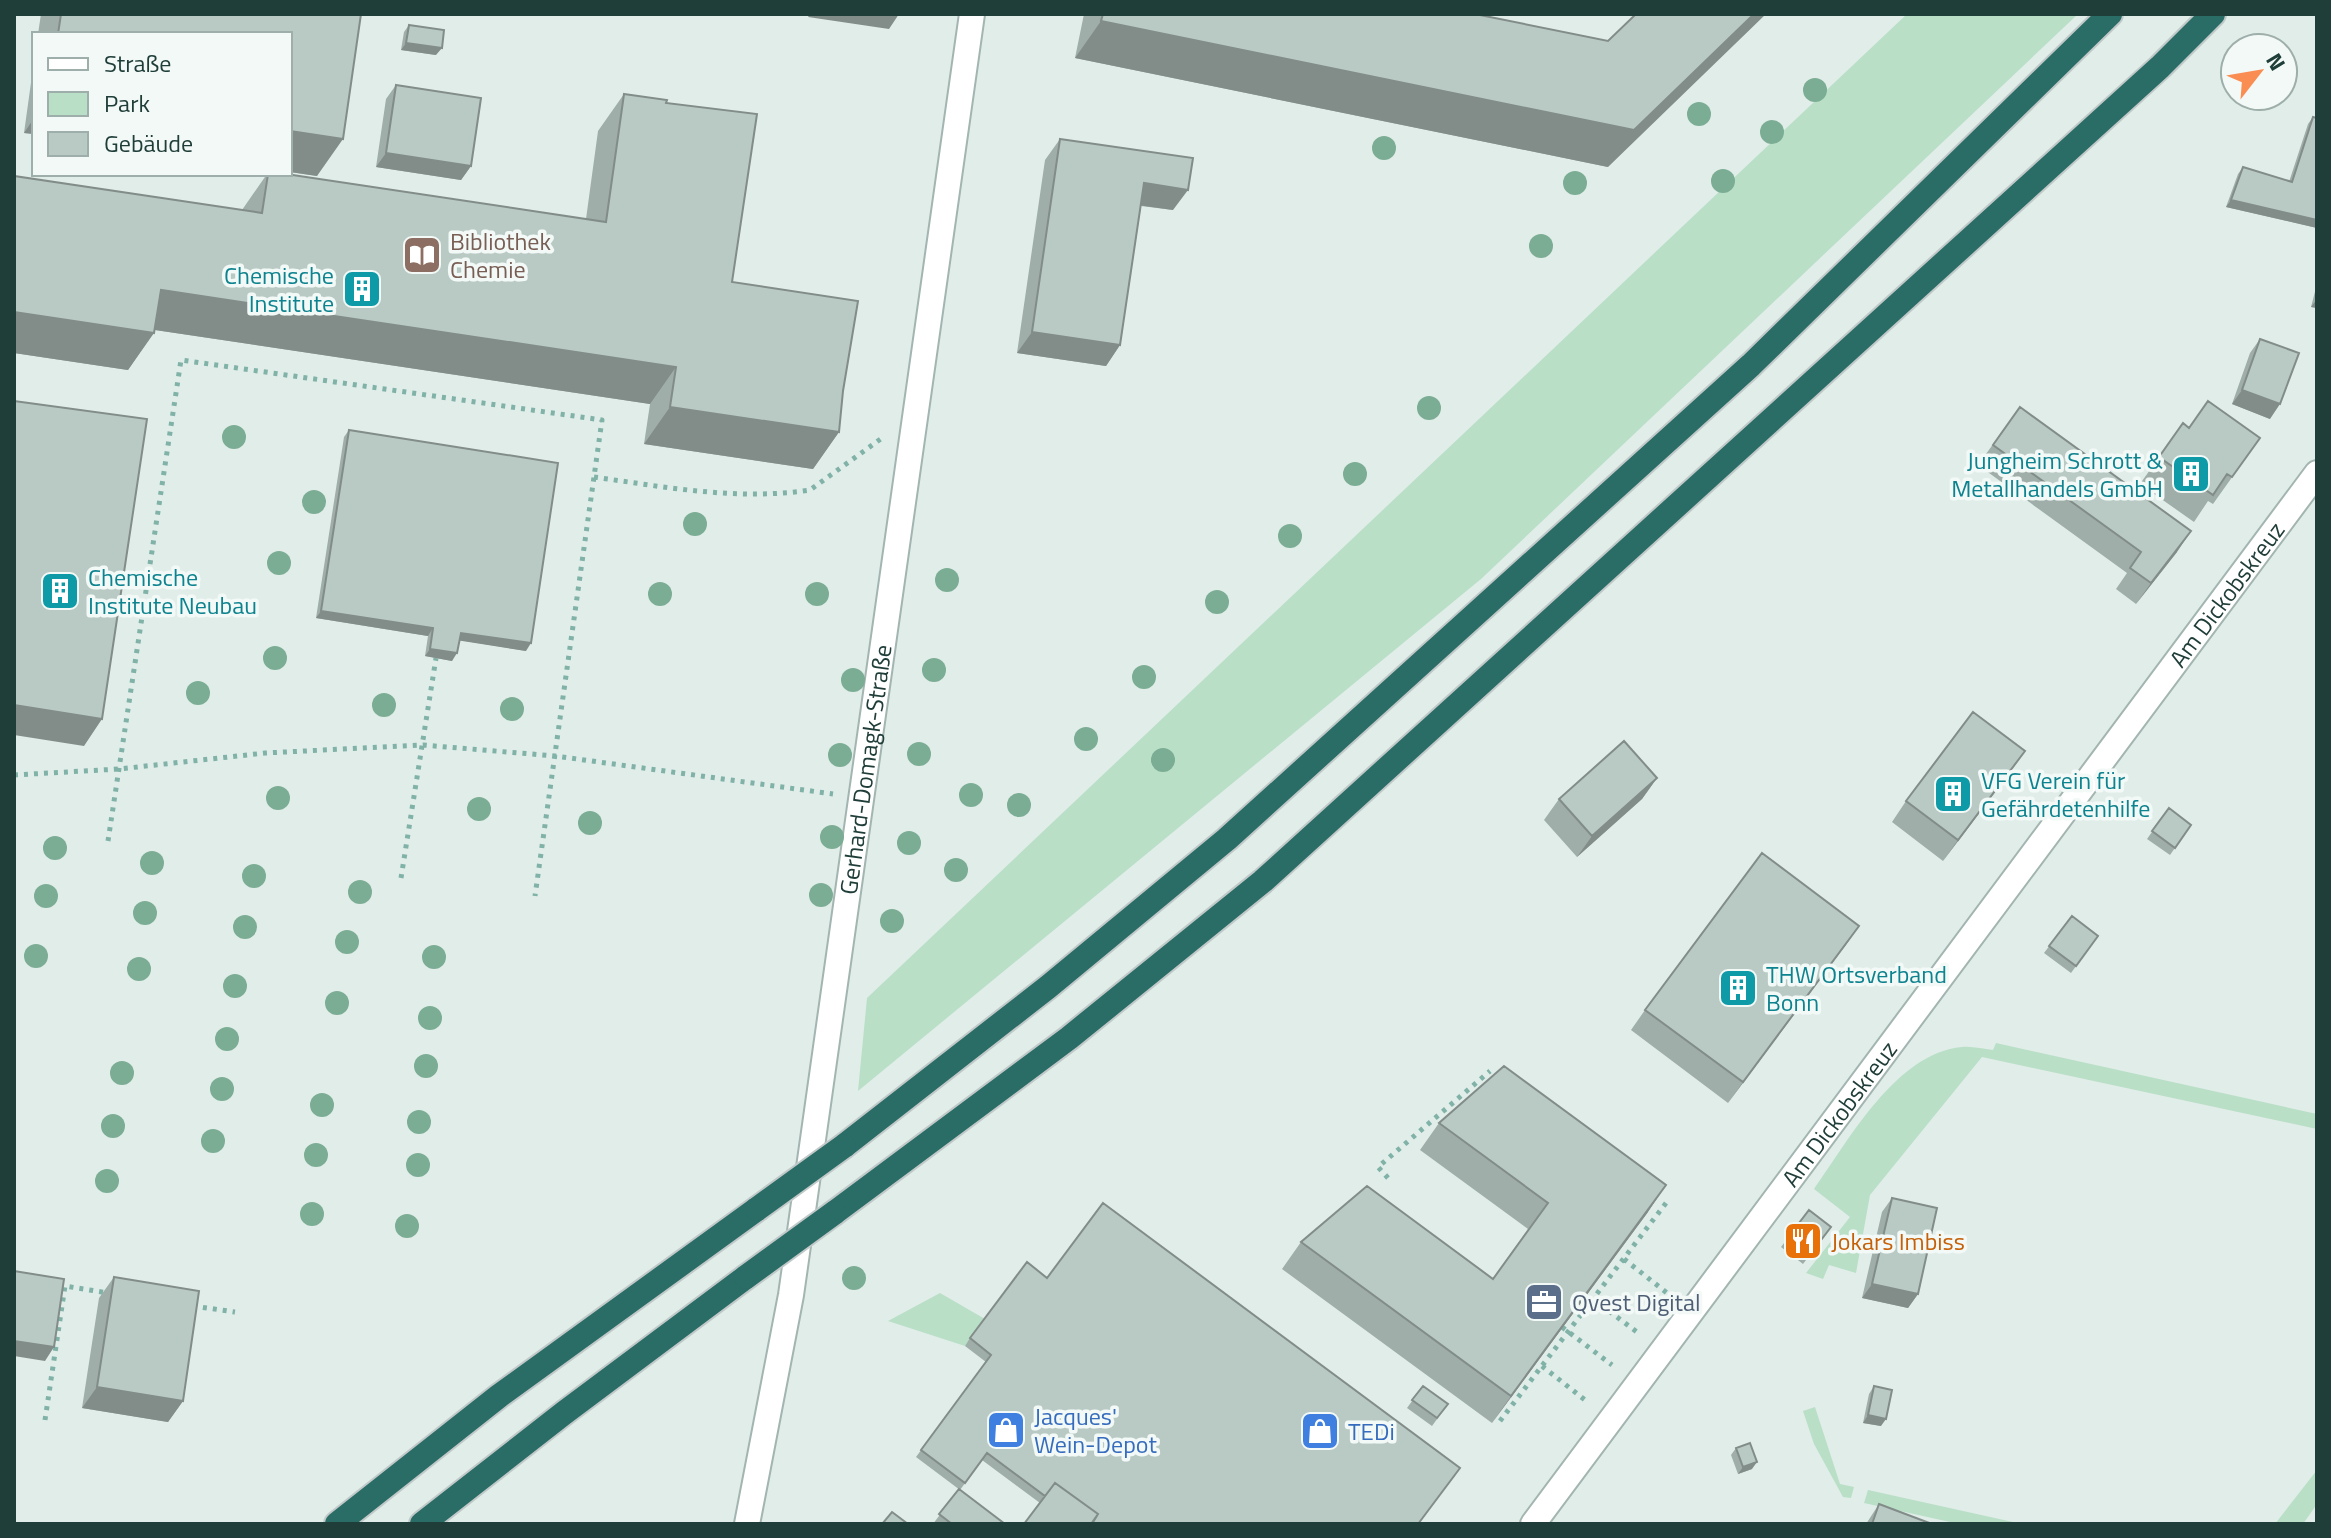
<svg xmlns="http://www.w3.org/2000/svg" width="2331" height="1538" font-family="'Titillium Web',sans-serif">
<rect width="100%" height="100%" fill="#e1ede9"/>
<!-- green -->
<path fill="#b9dfc7" d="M1907,14H2078L1481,579L858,1091L867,998Z
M1996,1043L2317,1114V1129L1982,1057L1870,1195L1856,1273L1829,1265L1823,1279L1806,1273L1850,1217L1814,1189C1849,1140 1896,1053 1962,1047C1972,1046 1983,1049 1993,1050Z
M940,1293L985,1319L965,1346L888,1321Z
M1815,1407L1840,1484L1854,1487L1851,1498L1843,1497L1814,1444L1803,1411Z
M2317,1470V1504L2303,1524H2275Z
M1868,1490L2022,1524H1959L1864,1503Z"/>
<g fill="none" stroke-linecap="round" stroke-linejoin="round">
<defs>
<g id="minor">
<path id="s1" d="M747,1524L791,1295L972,14"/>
<path id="s2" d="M1533,1524L2317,473"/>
</g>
<path id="motorway" d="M844,1146L1048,987L1227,839L1751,365L2110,14
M834,1213L1069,1038L1263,881L2160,67L2213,14
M337,1524L499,1396L757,1209
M422,1524L564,1413L746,1277"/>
</defs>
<!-- minor casing -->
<use href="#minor" stroke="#a3b5b1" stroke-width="28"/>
<!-- motorway casing -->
<use href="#motorway" stroke="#c1c9c8" stroke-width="28"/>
<!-- path -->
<path stroke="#80b2a7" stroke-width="5" stroke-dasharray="4 6" stroke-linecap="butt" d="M594,477C665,487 738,501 810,490L882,438
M14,775L119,769L265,753L423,745L555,756L833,794
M108,841L181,360L602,420L535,896
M401,878L436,658
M1388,1178L1378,1167L1490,1071
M1624,1259L1667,1293
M1593,1299L1637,1332
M193,1306L235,1312
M1562,1327L1612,1365
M1542,1366L1585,1400
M45,1420L65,1286L108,1293
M1500,1421L1666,1203"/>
<!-- minor -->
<use href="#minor" stroke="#fff" stroke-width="24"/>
<!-- motorway -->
<use href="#motorway" stroke="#2a6c66" stroke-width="24"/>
<defs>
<path id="motorway-bridge" d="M757,1209L844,1146
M746,1277L834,1213"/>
</defs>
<!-- motorway-bridge casing -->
<use href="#motorway-bridge" stroke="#c1c9c8" stroke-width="28" stroke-linecap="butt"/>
<!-- motorway-bridge -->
<use href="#motorway-bridge" stroke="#2a6c66" stroke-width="24"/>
</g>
<!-- trees -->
<g fill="#7bad94">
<circle cx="1815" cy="90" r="12"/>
<circle cx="1699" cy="114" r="12"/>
<circle cx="1772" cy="132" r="12"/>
<circle cx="1384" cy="148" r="12"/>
<circle cx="1723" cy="181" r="12"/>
<circle cx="1575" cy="183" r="12"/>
<circle cx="1541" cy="246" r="12"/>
<circle cx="1429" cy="408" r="12"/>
<circle cx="234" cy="437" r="12"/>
<circle cx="1355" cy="474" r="12"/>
<circle cx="314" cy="502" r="12"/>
<circle cx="695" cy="524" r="12"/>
<circle cx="1290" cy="536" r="12"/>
<circle cx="279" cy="563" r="12"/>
<circle cx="947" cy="580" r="12"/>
<circle cx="660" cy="594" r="12"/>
<circle cx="817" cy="594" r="12"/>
<circle cx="1217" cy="602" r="12"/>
<circle cx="275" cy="658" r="12"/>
<circle cx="934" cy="670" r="12"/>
<circle cx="1144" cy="677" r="12"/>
<circle cx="853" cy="680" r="12"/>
<circle cx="198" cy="693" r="12"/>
<circle cx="384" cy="705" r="12"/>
<circle cx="512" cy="709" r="12"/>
<circle cx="1086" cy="739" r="12"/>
<circle cx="919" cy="754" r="12"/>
<circle cx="840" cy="755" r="12"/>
<circle cx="1163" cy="760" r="12"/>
<circle cx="971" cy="795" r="12"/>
<circle cx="278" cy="798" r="12"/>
<circle cx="1019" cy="805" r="12"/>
<circle cx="479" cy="809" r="12"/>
<circle cx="590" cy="823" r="12"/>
<circle cx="832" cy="837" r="12"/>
<circle cx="909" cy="843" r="12"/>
<circle cx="55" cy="848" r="12"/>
<circle cx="152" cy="863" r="12"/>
<circle cx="956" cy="870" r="12"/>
<circle cx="254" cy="876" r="12"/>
<circle cx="360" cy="892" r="12"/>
<circle cx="821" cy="895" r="12"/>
<circle cx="46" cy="896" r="12"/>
<circle cx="145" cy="913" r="12"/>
<circle cx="892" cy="921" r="12"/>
<circle cx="245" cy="927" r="12"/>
<circle cx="347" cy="942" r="12"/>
<circle cx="36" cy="956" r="12"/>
<circle cx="434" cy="957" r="12"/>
<circle cx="139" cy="969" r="12"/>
<circle cx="235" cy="986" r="12"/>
<circle cx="337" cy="1003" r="12"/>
<circle cx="430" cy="1018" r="12"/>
<circle cx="227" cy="1039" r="12"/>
<circle cx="426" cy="1066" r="12"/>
<circle cx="122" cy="1073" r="12"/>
<circle cx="222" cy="1089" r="12"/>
<circle cx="322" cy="1105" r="12"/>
<circle cx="419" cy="1122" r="12"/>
<circle cx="113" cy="1126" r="12"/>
<circle cx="213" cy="1141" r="12"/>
<circle cx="316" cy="1155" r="12"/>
<circle cx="418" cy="1165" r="12"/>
<circle cx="107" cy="1181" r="12"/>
<circle cx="312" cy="1214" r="12"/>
<circle cx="407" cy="1226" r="12"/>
<circle cx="854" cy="1278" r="12"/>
</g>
<!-- wall -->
<path fill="#9faea9" d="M41,14H361L317,176L290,172V34H38Z
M1084,14H1475L1608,167L1075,58Z
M409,25L436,55L401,50L404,32Z
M34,61V134L24,133Z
M396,85L471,166L461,180L376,167L386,99Z
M624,94L666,103L732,282L843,391L839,432L813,469L644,444L650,404L155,330L128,370L14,353L242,210L267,174H286L586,219L598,131Z
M2313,117L2317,228L2226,207L2238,174L2243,167L2289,182L2308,124Z
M1060,139L1173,210L1141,206L1120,345L1106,366L1017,353L1045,160Z
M2317,284V308L2311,307Z
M2260,339L2270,419L2232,404L2250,353Z
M2020,407L2177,552L2136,604L2116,589L2127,573L1978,465Z
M2183,423L2189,428L2260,438L2213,504L2208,501L2194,522L2140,484Z
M349,430L526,651L459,640L452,661L425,656L428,636L316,618L344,437Z
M2010,772L1943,861L1892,822L1906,801Z
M1657,778L1642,799L1577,857L1544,820L1559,799Z
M2169,808L2191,825L2170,855L2147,839Z
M2072,916L2098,936L2071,973L2044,953Z
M1859,926L1728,1103L1631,1030L1645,1010Z
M1439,1123L1648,1212L1492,1423L1282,1269L1301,1242L1493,1279L1528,1229L1420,1150Z
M1892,1198L1918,1294L1908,1308L1862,1298L1882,1212Z
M1809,1210L1831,1227L1803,1264L1781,1247Z
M114,1277L183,1401L168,1422L82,1408L99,1298Z
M1047,1278L1460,1468L1040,1503L982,1460L960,1490L916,1457L986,1362L965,1346L970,1338Z
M1423,1386L1448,1404L1432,1426L1407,1408Z
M1874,1386L1881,1426L1863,1423L1869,1394Z
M1736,1448L1752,1469L1738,1474L1731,1455Z
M959,1489L1005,1524H933Z
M1879,1504L1932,1524H1866Z"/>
<!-- shaded-wall -->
<path fill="#828d8a" d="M810,14H899L889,29L808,17Z
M1754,14H1766L1608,167L1075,58L1101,21L1634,130Z
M406,43L442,48L436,55L401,50Z
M34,118V134L24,133Z
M290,131L343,139L317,176L290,172Z
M386,153L471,166L461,180L376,167Z
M1144,183L1188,190L1173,210L1130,204Z
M2231,200L2317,220V228L2226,207Z
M161,290L676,367L650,404L135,327Z
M2317,299V308L2311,307Z
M14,312L154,333L128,370L14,353Z
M1032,332L1120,345L1106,366L1017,353Z
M2242,390L2280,404L2270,419L2232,404Z
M670,407L839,432L813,469L644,444Z
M2191,531L2177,552L2136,604L2151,583Z
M321,611L433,628L428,636L316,618Z
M461,633L531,643L526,651L456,640Z
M430,649L457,653L452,661L425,656Z
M14,705L102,719L84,746L14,735Z
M2025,751L2010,772L1943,861L1958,840Z
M1657,778L1642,799L1577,857L1592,836Z
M1859,926L1845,946L1728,1103L1743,1082Z
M1666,1185L1648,1212L1492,1423L1511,1396Z
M1872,1284L1918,1294L1908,1308L1862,1298Z
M14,1341L54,1347L45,1361L14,1356Z
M97,1387L183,1401L168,1422L82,1408Z
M1868,1415L1886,1419L1881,1426L1863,1423Z
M1757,1462L1752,1469L1738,1474L1743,1467Z"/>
<!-- building -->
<path fill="#b9cac5" stroke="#828d8a" stroke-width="2" d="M61,14H361L343,139L290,131V34H58Z
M1103,14H1475L1608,41L1636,14H1754L1634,130L1101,21Z
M409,25L444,30L442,48L406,43Z
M396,85L481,98L471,166L386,153Z
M624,94L667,100L666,103L757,114L732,282L858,301L843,391L839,432L670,407L676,367L161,290L154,333L14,312V176L262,213L268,174H286L606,222Z
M2313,117L2317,118V220L2231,200L2243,167L2292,182Z
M1060,139L1193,158L1188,190L1144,183L1120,345L1032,332Z
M2260,339L2299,353L2280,404L2242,390Z
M14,401L147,419L102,719L14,705Z
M2208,401L2260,438L2232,477L2227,474L2213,495L2159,457L2183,423L2189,428Z
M2020,407L2191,531L2151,583L2130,568L2141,552L1993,445Z
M349,430L558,463L531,643L461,633L457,653L430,649L433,628L321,611Z
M1973,712L2025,751L1958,840L1906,801Z
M1624,741L1657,778L1592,836L1559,799Z
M2169,808L2191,825L2175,848L2152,831Z
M1762,853L1859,926L1743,1082L1645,1010Z
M2072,916L2098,936L2076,966L2049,946Z
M1504,1066L1666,1185L1511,1396L1301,1242L1367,1186L1493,1279L1548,1203L1439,1123Z
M1892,1198L1937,1208L1918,1294L1872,1284Z
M1103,1203L1460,1468L1418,1524H1092L1098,1514L1055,1483L1045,1496L987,1453L965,1483L921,1450L991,1355L970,1338L1027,1262L1047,1278Z
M1809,1210L1831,1227L1808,1257L1786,1240Z
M14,1271L64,1279L54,1347L14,1341Z
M114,1277L199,1291L183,1401L97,1387Z
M1423,1386L1448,1404L1437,1418L1412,1400Z
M1874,1386L1892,1390L1886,1419L1868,1415Z
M1750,1443L1757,1462L1743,1467L1736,1448Z
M1055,1483L1098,1514L1091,1524H1024Z
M959,1489L1005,1524H952L939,1514Z
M1879,1504L1932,1524H1872Z
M892,1512L908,1524H882Z"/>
<!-- icons -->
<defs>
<symbol id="library-square" viewBox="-11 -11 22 22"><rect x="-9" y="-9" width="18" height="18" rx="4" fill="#8d6e63" stroke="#f2f9f6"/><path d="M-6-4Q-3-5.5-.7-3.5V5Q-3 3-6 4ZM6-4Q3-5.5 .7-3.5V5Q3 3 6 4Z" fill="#fff"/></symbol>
<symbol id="building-square" viewBox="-11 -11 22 22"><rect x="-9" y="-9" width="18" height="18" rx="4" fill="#0f9aa8" stroke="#f2f9f6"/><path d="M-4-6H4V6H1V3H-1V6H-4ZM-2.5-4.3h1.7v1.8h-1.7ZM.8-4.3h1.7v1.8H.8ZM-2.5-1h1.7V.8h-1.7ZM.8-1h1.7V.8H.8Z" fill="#fff"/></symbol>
<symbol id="restaurant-square" viewBox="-11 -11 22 22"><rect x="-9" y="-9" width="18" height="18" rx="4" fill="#e8710a" stroke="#f2f9f6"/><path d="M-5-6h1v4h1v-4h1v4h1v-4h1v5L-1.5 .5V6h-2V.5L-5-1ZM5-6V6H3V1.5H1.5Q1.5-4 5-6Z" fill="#fff"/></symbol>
<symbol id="office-square" viewBox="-11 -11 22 22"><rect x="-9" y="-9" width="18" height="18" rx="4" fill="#5c6f8a" stroke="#f2f9f6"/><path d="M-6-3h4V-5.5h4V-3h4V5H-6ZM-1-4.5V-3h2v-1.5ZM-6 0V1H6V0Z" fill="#fff"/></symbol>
<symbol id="shop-square" viewBox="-11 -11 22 22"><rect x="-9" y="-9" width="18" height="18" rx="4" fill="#3f7fe0" stroke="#f2f9f6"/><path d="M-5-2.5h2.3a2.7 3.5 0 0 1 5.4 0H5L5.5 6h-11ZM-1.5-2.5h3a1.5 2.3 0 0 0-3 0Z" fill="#fff"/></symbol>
</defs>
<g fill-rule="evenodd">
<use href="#library-square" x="400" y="233" width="44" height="44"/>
<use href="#building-square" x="340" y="267" width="44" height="44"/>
<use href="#building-square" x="2169" y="452" width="44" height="44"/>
<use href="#building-square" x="38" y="569" width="44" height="44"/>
<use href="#building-square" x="1931" y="772" width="44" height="44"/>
<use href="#building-square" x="1716" y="966" width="44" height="44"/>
<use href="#restaurant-square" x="1781" y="1219" width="44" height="44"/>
<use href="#office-square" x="1522" y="1280" width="44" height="44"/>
<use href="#shop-square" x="984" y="1408" width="44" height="44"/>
<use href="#shop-square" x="1298" y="1409" width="44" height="44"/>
</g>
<g text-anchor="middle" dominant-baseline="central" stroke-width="7" stroke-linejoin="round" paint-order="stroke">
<!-- education labels -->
<g font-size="24" fill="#785e54" stroke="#f2f9f6" text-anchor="start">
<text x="450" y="241">Bibliothek<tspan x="450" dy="28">Chemie</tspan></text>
</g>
<!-- culture labels -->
<g font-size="24" fill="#0d838f" stroke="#f2f9f6" text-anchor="start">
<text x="334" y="275" text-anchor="end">Chemische<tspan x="334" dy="28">Institute</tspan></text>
<text x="2163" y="460" text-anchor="end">Jungheim Schrott &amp;<tspan x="2163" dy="28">Metallhandels GmbH</tspan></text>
<text x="88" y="577">Chemische<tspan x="88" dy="28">Institute Neubau</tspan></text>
<text x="1981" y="780">VFG Verein für<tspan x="1981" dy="28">Gefährdetenhilfe</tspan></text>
<text x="1766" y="974">THW Ortsverband<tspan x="1766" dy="28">Bonn</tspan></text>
</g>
<!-- street labels -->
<g font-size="24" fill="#203e39" stroke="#f2f9f6">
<text stroke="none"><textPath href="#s2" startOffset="1160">Am Dickobskreuz</textPath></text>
<text stroke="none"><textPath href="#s1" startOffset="764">Gerhard-Domagk-Straße</textPath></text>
<text stroke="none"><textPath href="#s2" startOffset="512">Am Dickobskreuz</textPath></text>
</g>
<!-- food labels -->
<g font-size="24" fill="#c56008" stroke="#f2f9f6" text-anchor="start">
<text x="1831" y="1241">Jokars Imbiss</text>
</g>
<!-- service labels -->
<g font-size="24" fill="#4e5e75" stroke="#f2f9f6" text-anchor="start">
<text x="1572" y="1302">Qvest Digital</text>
</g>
<!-- shop labels -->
<g font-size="24" fill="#366cbe" stroke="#f2f9f6" text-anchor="start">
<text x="1034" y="1416">Jacques'<tspan x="1034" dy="28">Wein-Depot</tspan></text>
<text x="1348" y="1431">TEDi</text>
</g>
</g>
<!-- border -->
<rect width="2331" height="1538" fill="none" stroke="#203e39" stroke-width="32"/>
<!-- legend -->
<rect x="32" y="32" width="260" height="144" fill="#f2f9f6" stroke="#9eaeaa" stroke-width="2"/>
<rect x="48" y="58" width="40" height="12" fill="#ffffff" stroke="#9eaeaa" stroke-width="2"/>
<text x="104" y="72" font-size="24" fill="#203e39">Straße</text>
<rect x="48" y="92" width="40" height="24" fill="#b9dfc7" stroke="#9eaeaa" stroke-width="2"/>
<text x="104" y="112" font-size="24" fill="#203e39">Park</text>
<rect x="48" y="132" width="40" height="24" fill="#b9cac5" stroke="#9eaeaa" stroke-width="2"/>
<text x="104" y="152" font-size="24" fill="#203e39">Gebäude</text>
<!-- north arrow -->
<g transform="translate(2259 72) rotate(59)"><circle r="38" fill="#f2f9f6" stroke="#9eaeaa" stroke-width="2"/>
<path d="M0-6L14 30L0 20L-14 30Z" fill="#fa8d52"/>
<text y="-12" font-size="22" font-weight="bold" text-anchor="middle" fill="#203e39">N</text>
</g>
</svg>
